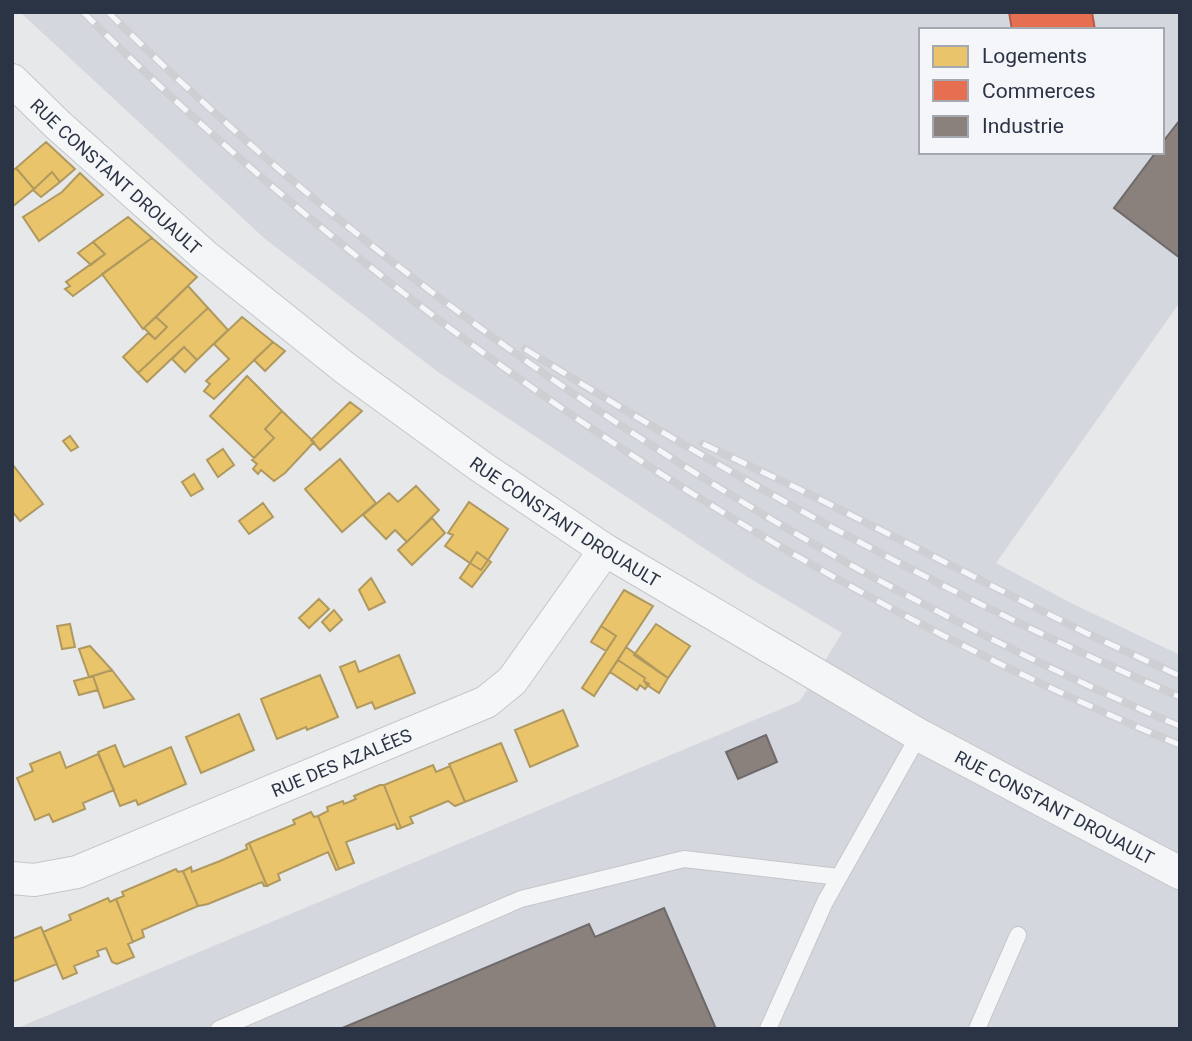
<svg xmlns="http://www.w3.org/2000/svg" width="1192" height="1041" font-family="Roboto,sans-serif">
<rect width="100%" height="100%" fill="#e6e8ea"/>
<!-- built -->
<path fill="#d4d7dd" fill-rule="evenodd" d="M20,12H1180V302L996,563L1071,603L1180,655V1029H15L800,701L842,633L746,576L438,372L264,238ZM921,30H1162V152H921Z"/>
<!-- homes -->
<path fill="#e9c46a" stroke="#b0995f" stroke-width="2" d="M46,142L75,169L60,182L52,172L34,189L16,168Z
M16,168L34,189L12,207V171Z
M52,172L60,182L41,197L33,190Z
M80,173L103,195L39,241L23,217L62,192Z
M128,217L152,238L73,296L65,289L70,286L66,282L105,254L93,242Z
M152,238L197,277L143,329L102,274Z
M93,242L105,254L91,265L78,253Z
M188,286L208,308L138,373L123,357L148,333L155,339L167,327L156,317Z
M208,308L228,330L197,360L184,347L147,382L138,373Z
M156,317L167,327L155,339L144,328Z
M242,317L273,342L214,399L204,391L210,384L206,381L229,359L214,344Z
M273,342L285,351L265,371L254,360Z
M184,347L197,360L185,372L172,359Z
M247,376L282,411L265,429L274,438L254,458L210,416Z
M350,402L362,411L320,450L311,440Z
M282,411L314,442L285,473L274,481L261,470L258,474L253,469L257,464L252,460L274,438L265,429Z
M70,436L78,447L71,451L63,441Z
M223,449L234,465L218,477L207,460Z
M340,459L376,503L342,532L305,489Z
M13,465L43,504L20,521L12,511Z
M194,474L203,489L191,496L182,482Z
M416,486L439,510L407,542L395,530L386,539L363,515L389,493L398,502Z
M469,502L508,529L488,560L477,552L470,563L445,546L453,535L448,533Z
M263,503L273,517L249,534L239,521Z
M432,518L445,533L412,565L398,550Z
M477,552L488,560L481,570L470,563Z
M488,560L491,562L472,587L460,578L470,563L481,570Z
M371,578L385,602L369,610L359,590Z
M624,590L653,606L594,696L582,688L616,636L601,626Z
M319,599L329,609L309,628L299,618Z
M334,610L342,620L330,631L322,622Z
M70,624L75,647L62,649L57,626Z
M656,624L690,646L668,678L634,655Z
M601,626L616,636L606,651L591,642Z
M90,646L112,670L89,677L79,649Z
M626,647L668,678L659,693L647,685L644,681L645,678L618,660Z
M399,655L415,693L375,709L372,702L357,708L340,667L355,661L359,672Z
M618,660L645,678L644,681L649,684L645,689L640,685L637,690L610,672Z
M112,670L134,699L104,708L93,676Z
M320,675L338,717L307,730L306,727L277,739L261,699Z
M93,676L98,690L79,695L74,681Z
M563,710L578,746L530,767L515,730Z
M239,714L254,750L201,773L186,737Z
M501,743L517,781L465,802L449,764Z
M115,745L124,767L171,747L186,784L138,805L136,800L120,806L98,752Z
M60,752L66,768L98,754L114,790L83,803L85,809L53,822L49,814L35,820L17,778L33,771L30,764Z
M433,765L436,772L450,766L465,802L455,806L448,801L410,817L413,823L401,828L384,785Z
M380,785H384L401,828L397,829L395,824L346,842L354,863L339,869L318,816L328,811L327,807L343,801L344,804L349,802L356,799L354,796Z
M311,812L314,817L318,816L339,869L336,870L328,852L278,874L280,880L267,886L249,843L295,824L293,820Z
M249,843L267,886H264L262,882L208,904L198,906L183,871L191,867L192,872L220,861L247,849L246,845Z
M176,869L178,872L183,871L198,906L142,930L144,937L133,942L116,899L124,896L122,892Z
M108,898L110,902L116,899L133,942L128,944L134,957L117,964L112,962L106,948L97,951L99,956L74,966L77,973L63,979L43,932L71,920L69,915Z
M41,927L57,964L12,982V939Z"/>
<!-- shops -->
<path fill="#e76f51" stroke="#af5d4d" stroke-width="2" d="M1009,12H1092L1095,30H1012Z"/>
<!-- industry -->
<path fill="#8a817c" stroke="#6e6a6c" stroke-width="2" d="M1180,120V258L1114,208L1156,152H1162V143Z
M766,735L777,762L738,779L726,752Z
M664,908L716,1029H340L589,924L595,937Z"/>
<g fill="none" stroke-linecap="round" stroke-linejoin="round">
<defs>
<path id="service" d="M219,1029L521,899L684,859L839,877
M768,1029L825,902L919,735
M977,1029L1018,935"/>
<g id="minor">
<path id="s1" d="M12,80L58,125L205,256L345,368L480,466L605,550L919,735L1180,873"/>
<path id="s2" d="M12,878L34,880L77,872L486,702L512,681L605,550"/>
</g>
</defs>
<!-- service casing -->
<use href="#service" stroke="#c4c6c8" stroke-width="18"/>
<!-- minor casing -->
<use href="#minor" stroke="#c4c6c8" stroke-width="34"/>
<!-- service -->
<use href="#service" stroke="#f5f6f7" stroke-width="16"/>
<!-- minor -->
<use href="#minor" stroke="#f5f6f7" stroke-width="32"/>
<defs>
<path id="rail" d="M83,12C393,321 775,577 1180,745
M108,12C330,232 585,417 858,569C963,626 1070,680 1180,726
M525,349C735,480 953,598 1180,697
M703,444L799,489L1088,634L1180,676"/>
</defs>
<!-- rail casing -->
<use href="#rail" stroke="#cecfd2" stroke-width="8"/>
<!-- rail -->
<use href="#rail" stroke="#f4f6f9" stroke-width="5" stroke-dasharray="16" stroke-linecap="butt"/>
</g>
<g text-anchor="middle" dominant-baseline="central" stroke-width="7" stroke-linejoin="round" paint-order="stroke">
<!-- street labels -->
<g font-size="18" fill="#2b3445" stroke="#f4f6f9">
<text stroke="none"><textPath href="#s1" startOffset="142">RUE CONSTANT DROUAULT</textPath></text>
<text stroke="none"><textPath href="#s1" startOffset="709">RUE CONSTANT DROUAULT</textPath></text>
<text stroke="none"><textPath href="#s2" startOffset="352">RUE DES AZALÉES</textPath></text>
<text stroke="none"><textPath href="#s1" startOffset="1276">RUE CONSTANT DROUAULT</textPath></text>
</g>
</g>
<!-- border -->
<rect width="1192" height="1041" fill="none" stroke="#2b3445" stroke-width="28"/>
<!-- legend -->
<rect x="919" y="28" width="245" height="126" fill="#f4f6f9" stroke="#a4a8b1" stroke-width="2"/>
<rect x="933" y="46" width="35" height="21" fill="#e9c46a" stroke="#a4a8b1" stroke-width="2"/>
<text x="982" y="63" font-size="21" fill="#2b3445">Logements</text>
<rect x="933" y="80" width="35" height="21" fill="#e76f51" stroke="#a4a8b1" stroke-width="2"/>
<text x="982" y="98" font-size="21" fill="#2b3445">Commerces</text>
<rect x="933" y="116" width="35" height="21" fill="#8a817c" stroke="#a4a8b1" stroke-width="2"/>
<text x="982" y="133" font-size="21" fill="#2b3445">Industrie</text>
</svg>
